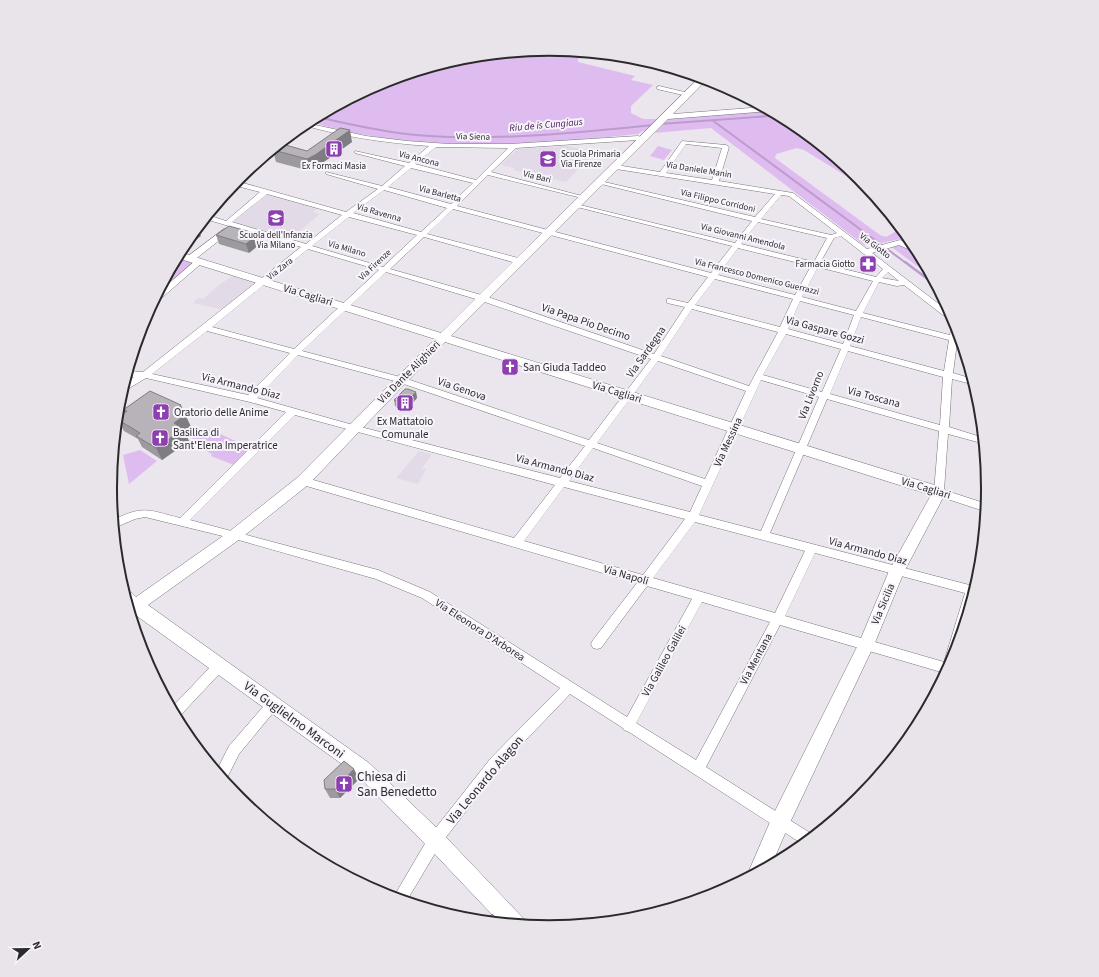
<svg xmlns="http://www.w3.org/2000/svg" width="1099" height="977" font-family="'Source Sans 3',sans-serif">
<rect width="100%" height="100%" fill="#ebe6ed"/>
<!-- built -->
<path fill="#e3dae7" d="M568,146L595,152L566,182L513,170L514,168L501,165L517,149Z
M266,194L318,208L313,212L320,214L289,240L288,238L232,221Z
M233,276L258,284L224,310L193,303L198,298L203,299L220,284Z
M419,451L432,454L422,468L426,469L418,484L396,478Z"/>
<!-- green -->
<path fill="#debcef" d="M550,49L586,53L578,59V62L635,76L631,80L653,85L631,106V113L643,119H670L770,110L794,123L859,177L858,178L861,179L872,192L804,150L797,148L776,154L775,158L880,235L886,237L893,233L901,227L907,235L904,238L872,245H864L711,128L654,133L658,129L643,131L638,134C533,145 411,154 308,121L382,82L464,57Z
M658,146L672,150L664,160L650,156Z
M900,245L921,255L932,277L890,246Z
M178,256L197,262L157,295Z
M207,428L251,448L234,465L211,456L212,454L189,441Z
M140,450L157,461L129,484L123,455Z"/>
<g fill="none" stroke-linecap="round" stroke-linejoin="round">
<!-- stream-far2 -->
<path stroke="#bd9bcf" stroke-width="1.5" d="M757,117L778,115"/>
<!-- stream-far1 -->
<path stroke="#bd9bcf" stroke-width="2" d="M317,117C350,124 382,132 416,135C495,142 576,132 655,125
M712,120L906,263
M660,124L770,116"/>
<!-- stream -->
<path stroke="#bd9bcf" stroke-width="2.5" d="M905,262L937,286"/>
<defs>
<path id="street" d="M704,79L718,83L768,110L763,111Z
M659,86L689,93L690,94L687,96L657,89V87Z
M306,123L366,136L407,141L449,144H510L638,136L644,138L645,139L642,141L638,140L516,148L491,172L586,197V199L488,175L457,206L711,273L732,246L573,206L576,204L735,243L752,221L597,183L600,181L755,217L775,194L616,169L613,167L616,165L660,172L682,141L726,145L729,147L719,181L793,193L867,249L900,240L917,248L921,255L899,245L872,253L952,314C956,322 959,328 958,337L961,338L963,344L957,342L953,373L973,379L975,385L952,379L949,427L984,438L985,444L948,434L944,490L987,504V512L935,495L934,492L939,431L827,399L770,533L977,587L955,657L945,677L941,672L780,625L706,767L815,836L804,845L629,732L624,730L623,728L570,694L501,766L440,845L406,902L393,898L430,835L491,758L560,688L422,598L376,579L235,539L145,517L135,519L114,528L113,520C144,505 148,510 180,518L286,412L250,402L146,378L126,390L122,391L124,383L134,377H126L128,371L143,372L301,247L205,219L208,215L226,221L260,192L233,185L236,181L346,212L378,189L326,174V172L382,186L405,166L355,153V151L409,163L429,146C386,143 344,137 303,125ZM686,144L722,148L712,180L666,173ZM436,147L508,148L476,180L415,164ZM411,168L473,183L451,204L388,187ZM384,190L447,208L421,232L353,213ZM267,194L342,215L306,244L232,222ZM781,195L789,196L837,233L831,235L761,219ZM453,209L708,277L688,303L670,299H667V303L685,307L654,354L485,296L390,269L424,237L516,263H522V259L427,234ZM349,217L417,235L383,267L312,246ZM758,222L827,238L814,262L741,244ZM841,236L883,269L876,277L820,263L834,238ZM738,248L811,266L795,295L718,275ZM308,249L379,270L294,349L212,327ZM818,267L873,281L856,311L802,297ZM386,272L479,300L651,359L589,440L404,378L302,351ZM888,272L899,281L882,278ZM715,279L793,299L780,327L695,305ZM879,282L897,286L904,285L952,322L950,335L863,313ZM800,301L854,315L843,344L788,329ZM692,309L778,332L749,386L661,356ZM861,317L949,340L944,371L850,346ZM207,331L290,353L248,395L152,374ZM786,334L841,349L822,392L763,375ZM848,351L943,377L940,425L830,394ZM298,355L398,382L585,446L560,478L353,425L257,398ZM658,361L746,391L705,479L597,443ZM761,380L819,397L761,531L699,515ZM295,415L555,485L514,538L303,477L299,478L298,481L299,484L303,485L637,583L593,640L591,644L593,648L597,649L601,648L647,586L692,599L627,717L430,592L378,570L190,520ZM593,448L702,486L690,512L569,481ZM564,487L685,519L643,575L524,541ZM695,522L805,551L775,613L653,578ZM815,553L965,593L944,662L785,616ZM702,602L770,622L696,760L636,723Z
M224,229H230L231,231L193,261H187V257Z
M196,260H202L203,262L158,301H154L159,292Z
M219,661L223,662L225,666L223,670L177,719L171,708L215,662Z
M273,698L277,700L279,704L277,708L239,754L225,782L216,772L229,746L269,700Z"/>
<path id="secondary" d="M700,77L707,79L673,114L763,107L771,111L668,119L451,336L944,488L946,492L904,572L874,645L787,829L771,866L750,877L748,873L773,815L859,643L889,571L931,495L445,342L308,485L240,539L148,605L369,763L442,833L523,918L526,925L500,923L428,847L357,775L130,611L124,592L132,593L136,597L230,531L298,477L435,339L177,258L180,252L182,253L441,333Z"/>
</defs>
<!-- street casing -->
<use href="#street" stroke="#78747a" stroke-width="1"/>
<!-- secondary casing -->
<use href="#secondary" stroke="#78747a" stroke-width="1"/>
<!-- street -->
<use href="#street" fill="#fff" fill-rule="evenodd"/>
<!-- secondary -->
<use href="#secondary" fill="#fff" fill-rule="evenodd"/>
</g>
<!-- wall -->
<path fill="#9d9a9f" d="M352,142L318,166L310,171L276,162L273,150L307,151Z
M216,235L261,243L249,253L219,244Z
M416,392L417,398L406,410L395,406L394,400Z
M123,410L186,417L191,427L184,431L189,441L162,460L142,447L138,439L124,431L117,419L125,413Z
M359,779L340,798H330L325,789Z"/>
<!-- shaded-wall -->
<path fill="#807d82" d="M350,130L352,142L318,166L310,171L307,159Z
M198,228L201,236L181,251V250L184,244Z
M258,234L261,243L249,253L246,244Z
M416,392L417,398L406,410L404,404Z
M181,405L191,427L184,431L189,441L162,460L156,448L174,423L175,409Z
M354,769L359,779L340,798L335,789Z"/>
<!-- building -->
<path fill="#b7b3b9" stroke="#807d82" d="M340,128L350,130L315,155L307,159L273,150L282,144L307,151Z
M229,226L258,234L246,244L216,235Z
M405,389H408L416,392L404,404L394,400Z
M150,391L181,405L175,409L185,415L174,423L183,429L156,448L136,436L140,433L117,419L127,411L123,410Z
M344,761L354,769L335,789H325L324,780Z
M492,914L502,923L485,922Z"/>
<!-- icons -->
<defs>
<symbol id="building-square" viewBox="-11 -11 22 22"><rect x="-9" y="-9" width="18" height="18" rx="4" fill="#8d3faf" stroke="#f8f4fb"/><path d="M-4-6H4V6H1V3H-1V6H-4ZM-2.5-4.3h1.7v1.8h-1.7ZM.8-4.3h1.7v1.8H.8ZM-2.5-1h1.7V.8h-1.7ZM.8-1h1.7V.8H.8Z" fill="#fff"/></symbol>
<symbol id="school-square" viewBox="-11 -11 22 22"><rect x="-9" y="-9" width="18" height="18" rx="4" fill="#8d3faf" stroke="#f8f4fb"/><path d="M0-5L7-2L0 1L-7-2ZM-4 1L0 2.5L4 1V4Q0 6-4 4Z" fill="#fff"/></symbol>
<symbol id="pharmacy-square" viewBox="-11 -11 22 22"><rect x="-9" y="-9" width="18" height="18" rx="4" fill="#8d3faf" stroke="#f8f4fb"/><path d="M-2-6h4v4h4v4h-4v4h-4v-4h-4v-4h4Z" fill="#fff"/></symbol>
<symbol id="church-square" viewBox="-11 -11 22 22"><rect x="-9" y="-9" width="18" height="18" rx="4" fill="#8d3faf" stroke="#f8f4fb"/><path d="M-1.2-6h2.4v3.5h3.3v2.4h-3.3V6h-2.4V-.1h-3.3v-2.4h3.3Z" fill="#fff"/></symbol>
</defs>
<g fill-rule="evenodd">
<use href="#building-square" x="324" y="139" width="20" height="20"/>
<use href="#school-square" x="538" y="149" width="20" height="20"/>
<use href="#school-square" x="266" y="208" width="20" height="20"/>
<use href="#pharmacy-square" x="858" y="254" width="20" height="20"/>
<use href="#church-square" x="500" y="357" width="20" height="20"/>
<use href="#building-square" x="395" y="393" width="20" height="20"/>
<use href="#church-square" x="151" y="402" width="20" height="20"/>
<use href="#church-square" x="150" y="428" width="20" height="20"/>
<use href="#church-square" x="334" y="774" width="20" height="20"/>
</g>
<g text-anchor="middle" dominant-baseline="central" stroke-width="4" stroke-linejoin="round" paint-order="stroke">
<!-- far-street labels -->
<g font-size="9" fill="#2b292c" stroke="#f8f4fb">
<text transform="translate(473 137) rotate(1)">Via Siena</text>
<text transform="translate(419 159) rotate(14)">Via Ancona</text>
<text transform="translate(699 170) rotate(9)">Via Daniele Manin</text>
<text transform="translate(537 177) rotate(14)">Via Bari</text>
<text transform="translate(440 194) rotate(15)">Via Barletta</text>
<text transform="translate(718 201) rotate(13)">Via Filippo Corridoni</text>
<text transform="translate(379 213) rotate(16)">Via Ravenna</text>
<text transform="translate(743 237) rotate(14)">Via Giovanni Amendola</text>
<text transform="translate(875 246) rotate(37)">Via Giotto</text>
<text transform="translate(347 249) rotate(16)">Via Milano</text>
<text transform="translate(375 265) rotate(-43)">Via Firenze</text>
<text transform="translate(280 269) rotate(-38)">Via Zara</text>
<text transform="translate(757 277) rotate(14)">Via Francesco Domenico Guerrazzi</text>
</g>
<!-- far-poi labels -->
<g font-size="9" fill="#2b292c" stroke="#f8f4fb">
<text x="561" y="154" text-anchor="start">Scuola Primaria<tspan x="561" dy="10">Via Firenze</tspan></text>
<text x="334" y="166">Ex Formaci Masia</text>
<text x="276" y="235">Scuola dell'Infanzia<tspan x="276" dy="10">Via Milano</tspan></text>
<text x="855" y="264" text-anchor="end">Farmacia Giotto</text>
</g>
<!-- far-water labels -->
<g font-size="10" font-style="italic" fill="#441856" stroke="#f8f4fb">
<text transform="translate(546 125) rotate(-5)">Riu de is Cungiaus</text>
</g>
<!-- street labels -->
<g font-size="11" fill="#2b292c" stroke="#f8f4fb">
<text transform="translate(308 295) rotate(17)">Via Cagliari</text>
<text transform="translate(586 322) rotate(19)">Via Papa Pio Decimo</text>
<text transform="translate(825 330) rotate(15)">Via Gaspare Gozzi</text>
<text transform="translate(646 352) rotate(-55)">Via Sardegna</text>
<text transform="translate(409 372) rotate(-45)">Via Dante Alighieri</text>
<text transform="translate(241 386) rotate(14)">Via Armando Diaz</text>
<text transform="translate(462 389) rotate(19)">Via Genova</text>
<text transform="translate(617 392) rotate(17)">Via Cagliari</text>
<text transform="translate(811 395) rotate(-68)">Via Livorno</text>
<text transform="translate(874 397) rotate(15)">Via Toscana</text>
<text transform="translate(728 442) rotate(-65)">Via Messina</text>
<text transform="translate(555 468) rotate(15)">Via Armando Diaz</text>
<text transform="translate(926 488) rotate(17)">Via Cagliari</text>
<text transform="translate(868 551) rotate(15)">Via Armando Diaz</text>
<text transform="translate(626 575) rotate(16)">Via Napoli</text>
<text transform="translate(883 604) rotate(-67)">Via Sicilia</text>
<text transform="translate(480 630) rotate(33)">Via Eleonora D'Arborea</text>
<text transform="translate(756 659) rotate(-62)">Via Mentana</text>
<text transform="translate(664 661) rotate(-61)">Via Galileo Galilei</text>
</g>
<!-- poi labels -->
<g font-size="11" fill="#2b292c" stroke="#f8f4fb" text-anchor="start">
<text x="523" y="367">San Giuda Taddeo</text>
<text x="174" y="412">Oratorio delle Anime</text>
<text x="405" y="421" text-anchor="middle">Ex Mattatoio<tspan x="405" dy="13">Comunale</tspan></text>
<text x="173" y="432">Basilica di<tspan x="173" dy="13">Sant'Elena Imperatrice</tspan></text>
</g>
<!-- near-street labels -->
<g font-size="13" fill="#2b292c" stroke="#f8f4fb">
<text transform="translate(294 720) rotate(36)">Via Guglielmo Marconi</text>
<text transform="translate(485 780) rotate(-50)">Via Leonardo Alagon</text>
</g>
<!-- near-poi labels -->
<g font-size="13" fill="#2b292c" stroke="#f8f4fb" text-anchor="start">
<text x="357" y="777">Chiesa di<tspan x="357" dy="15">San Benedetto</tspan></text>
</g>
</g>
<!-- crop -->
<path d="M0 0H1099V977H0ZM117 488a432 432 0 1 1 864 0a432 432 0 1 1-864 0Z" fill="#e8e4ea" fill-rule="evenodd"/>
<path fill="none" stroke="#2b292c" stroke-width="2" d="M117 488a432 432 0 1 1 864 0a432 432 0 1 1-864 0Z"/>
<!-- north arrow -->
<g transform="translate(28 949) rotate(68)" stroke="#f8f4fb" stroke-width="3" paint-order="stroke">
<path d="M0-3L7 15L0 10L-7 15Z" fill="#2b292c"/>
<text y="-6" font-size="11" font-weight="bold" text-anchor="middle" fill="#2b292c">N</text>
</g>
</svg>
